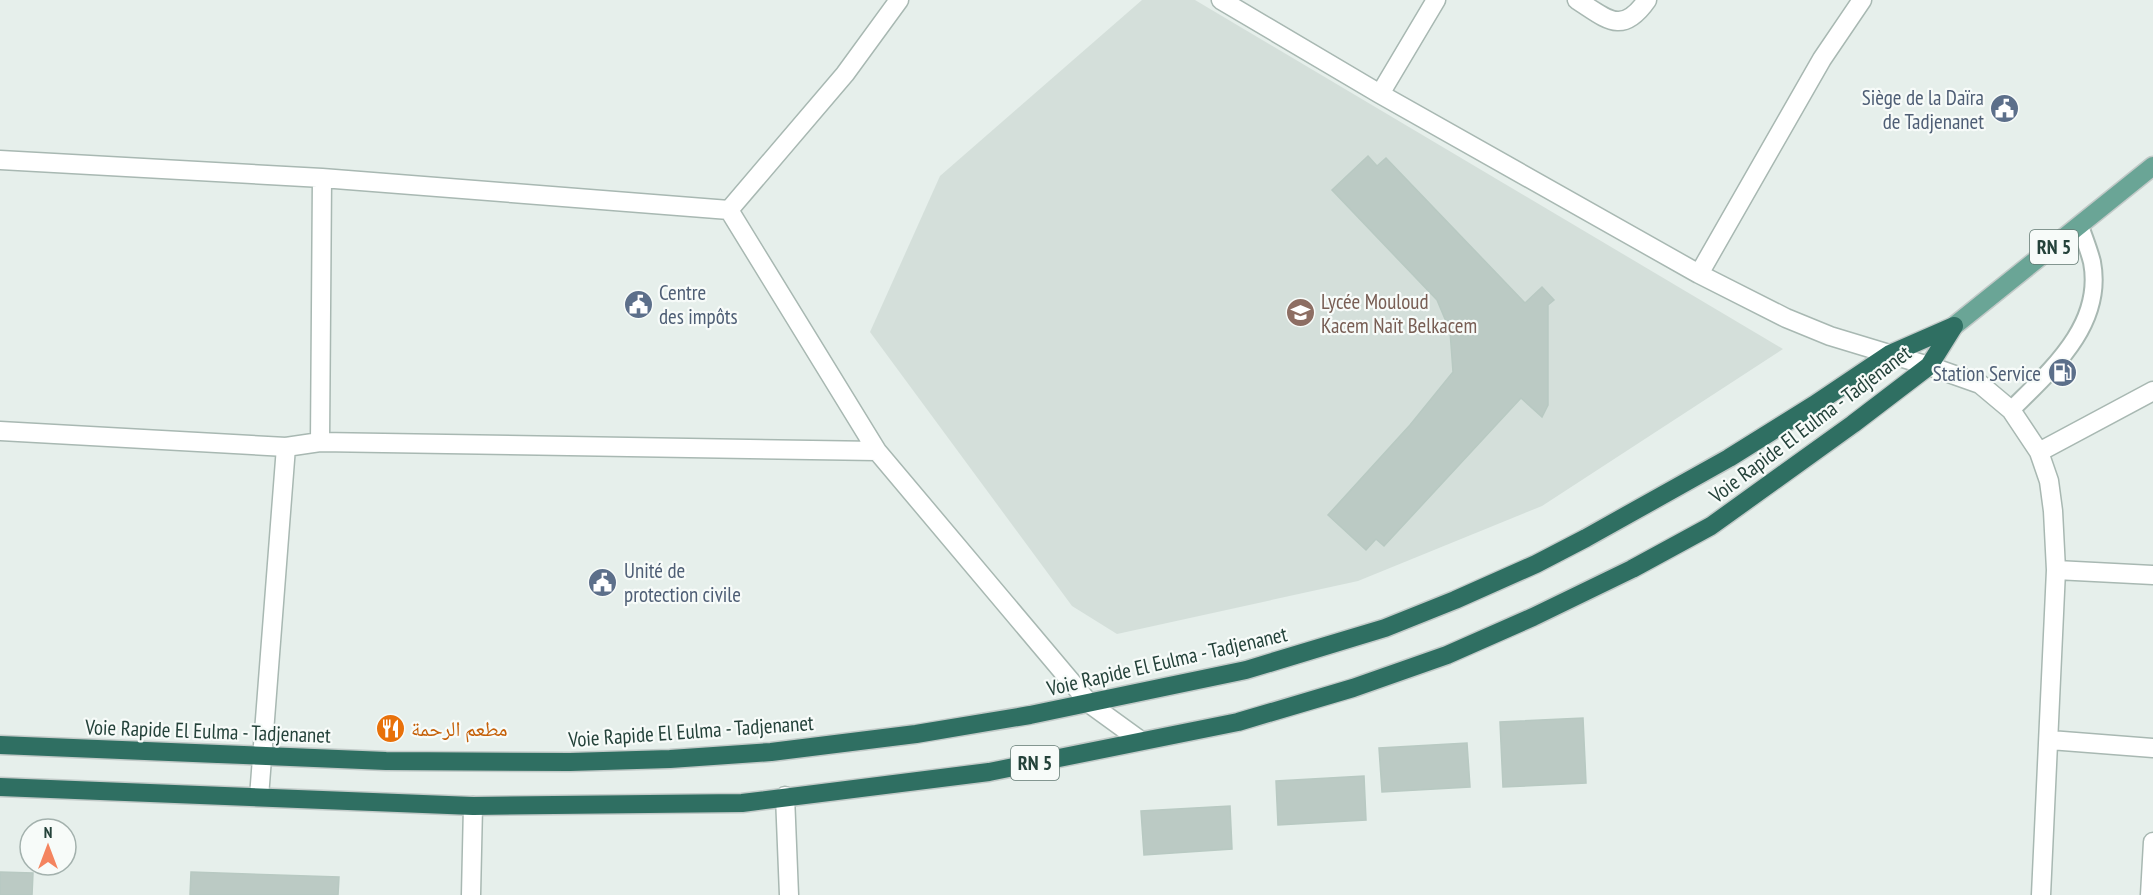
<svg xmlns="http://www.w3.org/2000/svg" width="2153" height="895" font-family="'PT Sans Narrow','Noto Naskh Arabic',sans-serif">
<rect width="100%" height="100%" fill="#e6efeb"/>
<!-- built -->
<path fill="#d4dfda" d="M1142,0H1195L1783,349L1542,506L1358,581L1117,634L1072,606L870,332L940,176Z"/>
<!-- building -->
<path fill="#bbcac4" stroke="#b8c9c2" stroke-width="1.5" d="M1368,156L1377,166L1386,158L1525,303L1542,287L1554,300L1548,305V405L1542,417L1521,398L1384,546L1376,539L1366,550L1328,515L1410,425L1453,372L1450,331L1437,300L1332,190Z
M1583,718L1586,783L1503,787L1500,722Z
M1467,743L1470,787L1382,792L1379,748Z
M1364,776L1366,820L1278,825L1276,781Z
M1230,806L1232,849L1144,855L1141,811Z
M0,872L33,873L32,895H0Z
M191,872L339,877L338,895H190Z"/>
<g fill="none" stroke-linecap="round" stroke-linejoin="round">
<defs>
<path id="lane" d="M2011,410C2051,370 2104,325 2092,262C2089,250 2084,238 2080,226"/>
<path id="street" d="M1221,0L1380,94L1699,274L1786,318L1830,336L1929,366L1980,384L2011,410L2039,452L2049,481L2053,511L2056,570L2041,895
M1577,0C1607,19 1622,36 1647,0
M1380,94L1436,0
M0,160L322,178L729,210L845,74L899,0
M729,210L877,451L1090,704L1141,741
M1699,274L1822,59L1862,0
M0,431L286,447L320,442L877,451
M320,442L322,178
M2039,452L2153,391
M2056,570L2153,575
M2050,740L2153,748
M785,796L789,895
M259,797L286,447
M471,895L473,806
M2150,895L2153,842"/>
<path id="primary" d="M1954,326L2153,166"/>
<path id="highway" d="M0,745L386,761L570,762L670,759L771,752L916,734L1030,715L1246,670L1385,628L1455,600L1536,564L1586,538L1729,458L1814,405L1890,354L1954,326
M0,787L473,806L742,803L989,772L1238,722L1353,688L1447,655L1533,617L1632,569L1711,526L1853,424L1929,366L1954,326"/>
</defs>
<!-- lane casing -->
<use href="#lane" stroke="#a8b8b2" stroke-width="20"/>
<!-- street casing -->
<use href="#street" stroke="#a8b8b2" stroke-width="21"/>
<!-- primary casing -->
<use href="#primary" stroke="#c2cac8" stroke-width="21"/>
<!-- highway casing -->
<use href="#highway" stroke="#c2cac8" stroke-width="21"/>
<!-- lane -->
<use href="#lane" stroke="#fff" stroke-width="16"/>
<!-- street -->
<use href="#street" stroke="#fff" stroke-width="18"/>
<!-- primary -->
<use href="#primary" stroke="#6aa596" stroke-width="18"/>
<!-- highway -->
<use href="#highway" stroke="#2f6f62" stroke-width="18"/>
</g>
<!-- icons -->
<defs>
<symbol id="civic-disc" viewBox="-11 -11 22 22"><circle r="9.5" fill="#5c6f8a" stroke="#f7fbf9"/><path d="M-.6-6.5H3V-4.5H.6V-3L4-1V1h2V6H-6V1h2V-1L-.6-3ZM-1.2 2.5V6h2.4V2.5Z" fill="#fff"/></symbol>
<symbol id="school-disc" viewBox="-11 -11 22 22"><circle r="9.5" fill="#8d6e63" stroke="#f7fbf9"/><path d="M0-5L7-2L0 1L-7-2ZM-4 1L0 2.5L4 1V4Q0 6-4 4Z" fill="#fff"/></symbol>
<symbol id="fuel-disc" viewBox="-11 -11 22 22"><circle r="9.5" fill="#5c6f8a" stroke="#f7fbf9"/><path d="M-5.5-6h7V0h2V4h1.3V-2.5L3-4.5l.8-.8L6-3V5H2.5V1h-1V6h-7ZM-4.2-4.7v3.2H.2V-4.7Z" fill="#fff"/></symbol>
<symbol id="restaurant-disc" viewBox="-11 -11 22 22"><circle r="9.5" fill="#e8710a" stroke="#f7fbf9"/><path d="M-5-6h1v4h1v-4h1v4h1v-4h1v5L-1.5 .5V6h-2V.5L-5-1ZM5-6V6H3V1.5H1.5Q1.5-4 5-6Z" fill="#fff"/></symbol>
</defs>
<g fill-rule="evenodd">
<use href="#civic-disc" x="1988" y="92" width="33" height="33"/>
<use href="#civic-disc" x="622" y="288" width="33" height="33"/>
<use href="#school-disc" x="1284" y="296" width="33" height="33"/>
<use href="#fuel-disc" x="2046" y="356" width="33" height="33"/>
<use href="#civic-disc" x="586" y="566" width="33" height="33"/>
<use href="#restaurant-disc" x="374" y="712" width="33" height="33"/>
</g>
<g text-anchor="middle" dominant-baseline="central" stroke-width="4.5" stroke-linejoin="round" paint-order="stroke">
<!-- shield labels -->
<g fill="#f7fbf9" stroke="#637a73" stroke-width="1.5">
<rect x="2030" y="230" width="48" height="34" rx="4.5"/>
<rect x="1011" y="746" width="48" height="34" rx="4.5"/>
</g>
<g font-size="20" font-weight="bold" fill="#24423a">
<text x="2054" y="247">RN 5</text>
<text x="1035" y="763">RN 5</text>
</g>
<!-- service labels -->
<g font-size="21" fill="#4e5e75" stroke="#f7fbf9" text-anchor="end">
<text x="1984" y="97">Siège de la Daïra<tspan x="1984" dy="24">de Tadjenanet</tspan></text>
<text x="659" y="292" text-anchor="start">Centre<tspan x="659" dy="24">des impôts</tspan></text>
<text x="2041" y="373">Station Service</text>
<text x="624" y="570" text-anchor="start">Unité de<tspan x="624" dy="24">protection civile</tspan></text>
</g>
<!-- education labels -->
<g font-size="21" fill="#785e54" stroke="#f7fbf9" text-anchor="start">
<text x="1321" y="301">Lycée Mouloud<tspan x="1321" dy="24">Kacem Naït Belkacem</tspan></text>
</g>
<!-- street labels -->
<g font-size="21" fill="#24423a" stroke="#f7fbf9">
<text transform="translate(1810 424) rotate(-37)">Voie Rapide El Eulma - Tadjenanet</text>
<text transform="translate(1167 661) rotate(-13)">Voie Rapide El Eulma - Tadjenanet</text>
<text transform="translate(208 731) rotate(2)">Voie Rapide El Eulma - Tadjenanet</text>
<text transform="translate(691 731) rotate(-4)">Voie Rapide El Eulma - Tadjenanet</text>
</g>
<!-- food labels -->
<g font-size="21" fill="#c56008" stroke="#f7fbf9" text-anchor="start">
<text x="411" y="728">مطعم الرحمة</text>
</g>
</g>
<!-- north arrow -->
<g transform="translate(48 847)"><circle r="28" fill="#f7fbf9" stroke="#a3b1ad" stroke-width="1.5"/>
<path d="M0-4.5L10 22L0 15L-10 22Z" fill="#f4845f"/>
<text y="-9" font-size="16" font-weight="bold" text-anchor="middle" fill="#24423a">N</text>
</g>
</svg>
